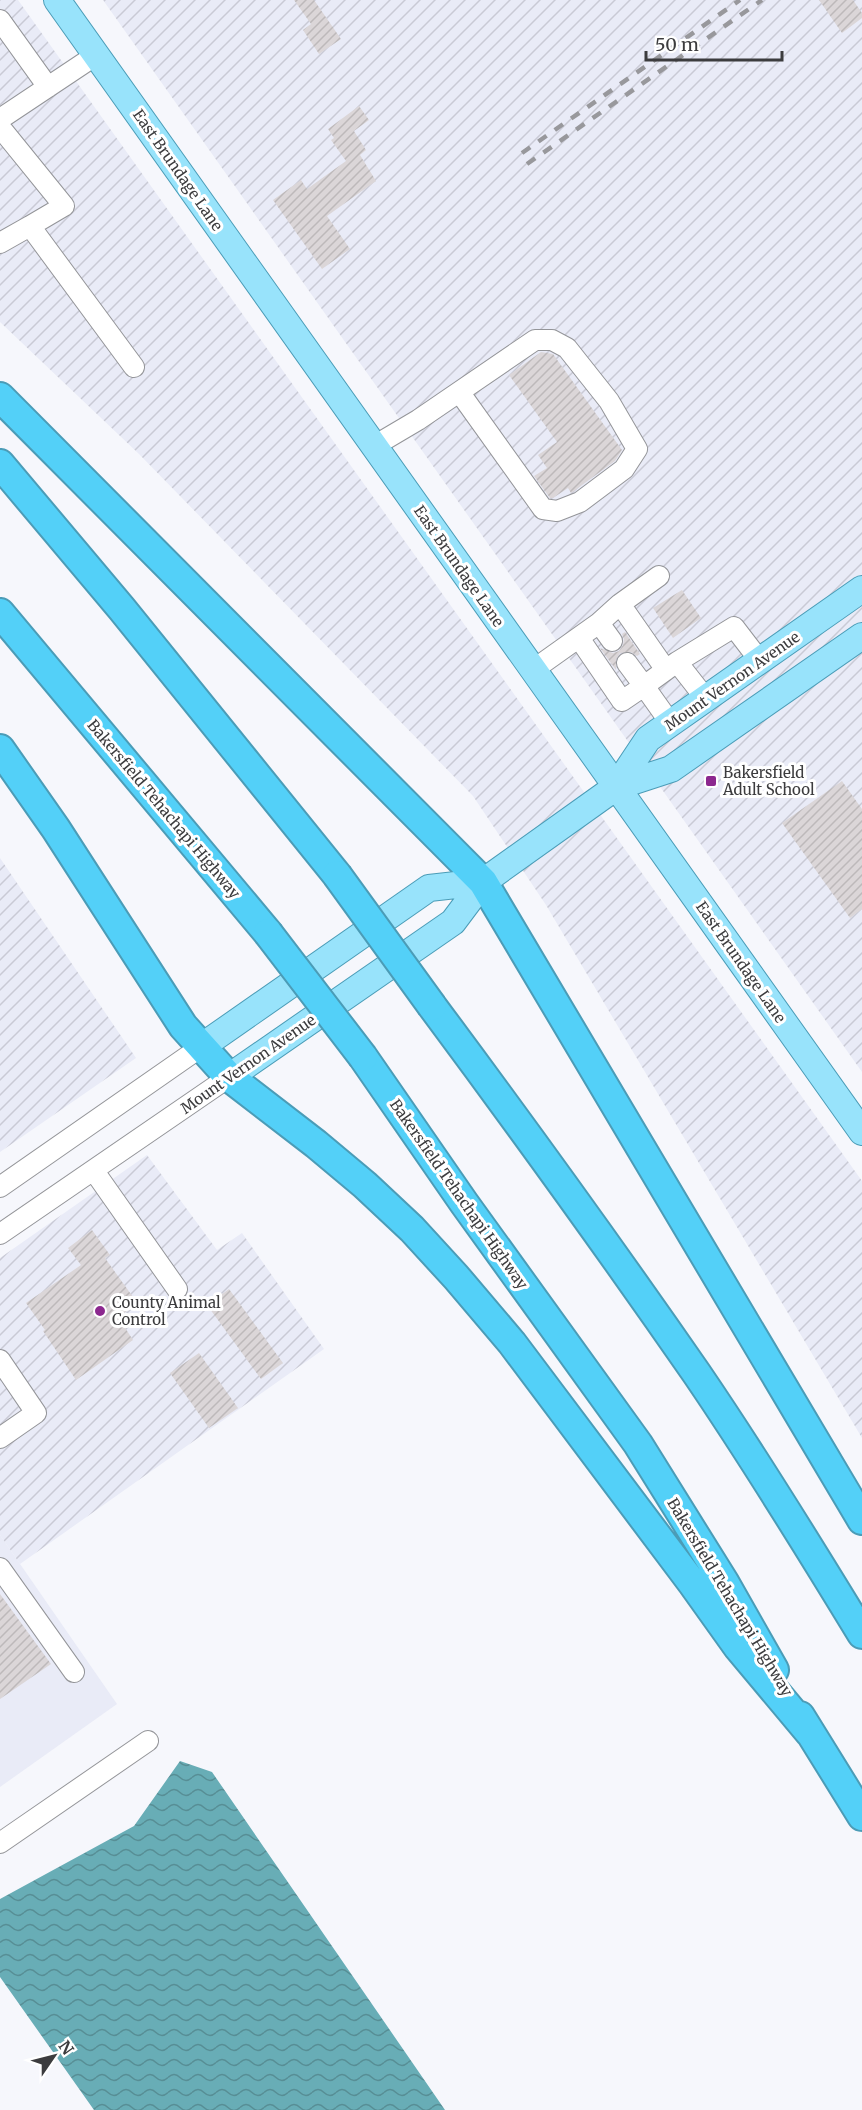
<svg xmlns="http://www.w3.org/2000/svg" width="862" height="2110" font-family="Merriweather,serif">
<defs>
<pattern id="industrial-furrows" width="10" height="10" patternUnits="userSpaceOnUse" patternTransform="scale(1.5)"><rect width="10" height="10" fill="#e9ebf7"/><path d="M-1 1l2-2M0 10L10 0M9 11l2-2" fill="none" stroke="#c9cad5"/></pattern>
<pattern id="water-waves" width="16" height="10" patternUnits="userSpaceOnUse" patternTransform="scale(1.5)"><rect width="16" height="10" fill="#68adb6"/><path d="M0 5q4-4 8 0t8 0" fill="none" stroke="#578e95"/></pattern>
<pattern id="building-hatch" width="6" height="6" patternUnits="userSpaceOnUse" patternTransform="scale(1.5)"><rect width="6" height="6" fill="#dbd6d8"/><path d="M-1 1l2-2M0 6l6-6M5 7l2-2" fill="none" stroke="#bdb9ba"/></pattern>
</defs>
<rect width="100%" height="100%" fill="#f6f7fc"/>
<!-- built -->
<path fill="#e9ebf7" d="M0,1535L117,1704L0,1787Z"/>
<!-- industrial -->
<path fill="url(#industrial-furrows)" d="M0,0H18L862,1181V1438L546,905L473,796L139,454L0,322Z
M103,0H862V1072Z
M0,858L136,1058L0,1152Z
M147,1155L217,1250L242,1233L324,1349L20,1564L0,1535V1258Z"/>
<!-- water -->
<path fill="url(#water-waves)" d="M180,1761L212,1772L445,2110H94L0,1977V1899L134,1826Z"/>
<!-- building -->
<path fill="url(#building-hatch)" d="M294,0H314L341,39L319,54L303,30L311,24Z
M819,0H853L862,13V18L842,33Z
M359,106L369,120L354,131L366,150L360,155L376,181L327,216L350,249L322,269L273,200L301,180L307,189L346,161L331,140L334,138L328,129Z
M541,352L553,354L622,450L615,461L574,491L571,493L568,488L553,498H550L534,476L547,468L538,455L557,442L509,375Z
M682,590L701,618L673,638L653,608Z
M625,632L640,654L637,656L631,652L620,653L616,659V670L600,648L613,653L619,651L623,645L624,639L622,634Z
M842,781L862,809V909L850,918L782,823Z
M92,1230L110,1255L105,1258L138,1304L118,1317L133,1340L76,1380L43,1331L45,1330L26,1303L81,1265L68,1248Z
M229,1289L283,1363L261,1379L207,1305Z
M199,1353L238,1408L209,1428L170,1373Z
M0,1594L51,1664L0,1699Z"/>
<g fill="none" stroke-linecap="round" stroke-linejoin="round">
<defs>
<path id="minor" d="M0,20L48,87
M0,119L96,55
M0,127L64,206L30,226L134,367
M0,243L30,226
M374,446L418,420L535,340H552L567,348L609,401L637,449L624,469L580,502L557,511L543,509L460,393
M620,604L659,576
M599,623L620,604L666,670
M579,638L622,701L644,686L671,724
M677,662L734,627L760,661
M627,663L644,686L677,662L706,699
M533,670L599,623L612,641
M94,1171L177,1289
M0,1187L201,1047
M0,1234L229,1077
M0,1360L36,1413L0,1438
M0,1568L74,1672
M0,1843L148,1741"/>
<path id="major" d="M57,0L862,1132
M616,787L648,739L862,589
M201,1047L429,888L483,882
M229,1077L453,922L483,882L616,787L671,769L862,636"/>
<path id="highway" d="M0,397L483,882L862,1520
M0,464L122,609L337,875
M0,613L268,933
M0,749L56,829L183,1026L229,1077L316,1144L365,1185L412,1229L456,1277L512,1343L693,1584L738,1647L810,1733
M432,1006C522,1127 611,1250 697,1374C755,1459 809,1547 862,1634
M363,1057L464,1203L638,1444L724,1582L774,1670
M800,1716L862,1816"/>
</defs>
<!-- minor casing -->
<use href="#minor" stroke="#949599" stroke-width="22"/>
<!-- major casing -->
<use href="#major" stroke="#4b9cb7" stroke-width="28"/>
<!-- highway casing -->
<use href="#highway" stroke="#4b9cb7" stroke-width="32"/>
<!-- minor -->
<use href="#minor" stroke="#fff" stroke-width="20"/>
<!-- major -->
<use href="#major" stroke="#98e3fb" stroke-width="26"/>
<!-- highway -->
<use href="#highway" stroke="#53d0f8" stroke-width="28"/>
<!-- rail -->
<path stroke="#98989c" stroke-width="4.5" stroke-dasharray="10 10" stroke-linecap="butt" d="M522,153L740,0
M527,164L762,0"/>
<defs>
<path id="highway-bridge" d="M337,875L432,1006
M268,933L363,1057"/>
</defs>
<!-- highway-bridge casing -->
<use href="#highway-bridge" stroke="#4b9cb7" stroke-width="32" stroke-linecap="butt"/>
<!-- highway-bridge -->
<use href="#highway-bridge" stroke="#53d0f8" stroke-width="28"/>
</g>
<!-- markers -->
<g fill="#8c288f" stroke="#fff" stroke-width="2">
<rect x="705" y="775" width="12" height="12" rx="3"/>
<circle cx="100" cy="1311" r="6"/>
</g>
<g text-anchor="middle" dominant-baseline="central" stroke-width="6" stroke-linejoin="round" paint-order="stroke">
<!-- street labels -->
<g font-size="15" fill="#3c3c3e" stroke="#fff">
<text transform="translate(178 170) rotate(55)">East Brundage Lane</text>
<text transform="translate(459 566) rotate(55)">East Brundage Lane</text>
<text transform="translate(732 681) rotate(-35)">Mount Vernon Avenue</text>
<text transform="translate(164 809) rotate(50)">Bakersfield Tehachapi Highway</text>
<text transform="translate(741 962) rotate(55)">East Brundage Lane</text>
<text transform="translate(248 1064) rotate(-35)">Mount Vernon Avenue</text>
<text transform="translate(459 1194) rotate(55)">Bakersfield Tehachapi Highway</text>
<text transform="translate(730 1597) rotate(59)">Bakersfield Tehachapi Highway</text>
</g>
<!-- poi labels -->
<g font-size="15" fill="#3c3c3e" stroke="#fff" text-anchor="start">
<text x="723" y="772">Bakersfield<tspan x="723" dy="17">Adult School</tspan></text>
<text x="112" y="1302">County Animal<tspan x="112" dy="17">Control</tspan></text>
</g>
</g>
<!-- north arrow -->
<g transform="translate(54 2056) rotate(55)" stroke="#ffffff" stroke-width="4.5" paint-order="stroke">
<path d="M0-4.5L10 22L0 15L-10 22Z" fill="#3c3c3e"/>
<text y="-9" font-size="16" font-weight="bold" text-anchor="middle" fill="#3c3c3e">N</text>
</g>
<!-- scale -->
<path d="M646 51v9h136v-9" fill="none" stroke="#3c3c3e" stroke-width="3"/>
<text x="655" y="51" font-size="18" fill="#3c3c3e" stroke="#ffffff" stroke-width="4.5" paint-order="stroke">50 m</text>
</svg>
